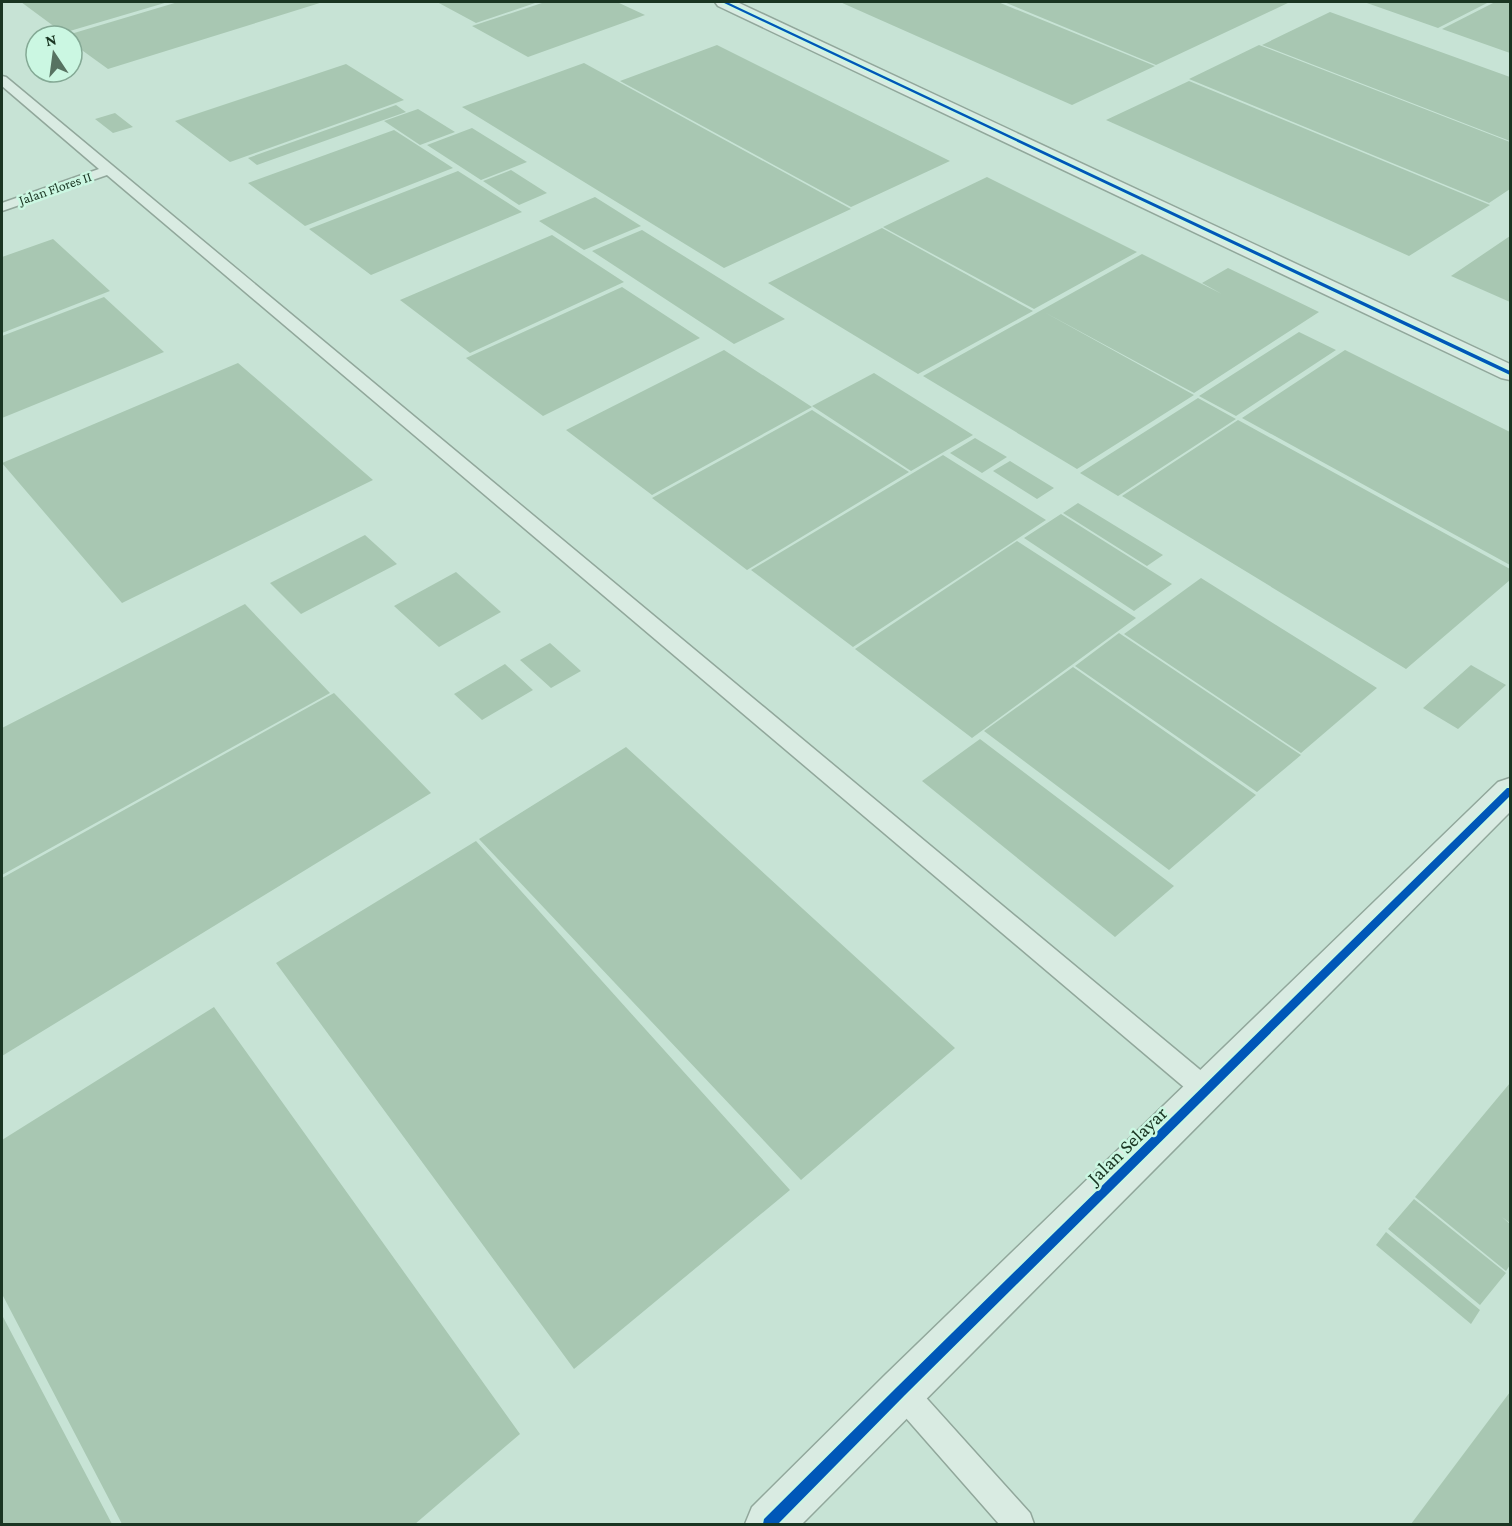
<svg xmlns="http://www.w3.org/2000/svg" width="1512" height="1526" font-family="'Crimson Pro',serif">
<rect width="100%" height="100%" fill="#c7e3d5"/>
<!-- building -->
<path fill="#a8c7b2" d="M21,2H168L63,33Z
M178,2H323L108,69L72,43V36H64Z
M437,2H538L476,23Z
M545,2H617L645,15L528,57L472,26Z
M840,2H998L1155,66L1072,105Z
M1004,2H1290L1156,65Z
M1364,2H1489L1438,28Z
M1495,2H1510V53L1442,29Z
M1330,12L1510,77V141L1262,45Z
M717,45L950,161L851,207L620,81Z
M1259,45L1510,142V189L1489,203L1189,79Z
M584,63L851,209L724,268L462,107Z
M346,64L404,100L230,162L175,121Z
M1189,81L1490,205L1409,256L1106,120Z
M396,105L406,112L257,165L248,158Z
M418,109L455,132L420,145L384,121Z
M115,113L133,127L113,133L95,119Z
M472,128L527,162L481,180L427,145Z
M394,130L453,168L305,226L248,183Z
M511,170L547,193L519,205L483,181Z
M458,171L522,212L371,275L309,229Z
M987,177L1137,252L1034,309L883,227Z
M595,197L641,226L584,250L539,221Z
M882,228L1033,311L918,374L768,283Z
M642,230L785,319L734,344L592,251Z
M552,235L624,282L470,353L400,300Z
M1510,236V302L1451,276Z
M53,239L110,291L2,333V257Z
M1142,254L1222,294L1202,283L1228,268L1319,312L1194,393L1044,312L1194,395L1077,469L923,376Z
M622,287L700,338L543,416L466,358Z
M104,297L164,352L2,418V336Z
M1299,332L1336,350L1236,416L1199,396Z
M724,350L812,407L652,495L566,430Z
M1345,350L1510,432V565L1242,418Z
M238,363L373,480L122,603L2,463Z
M874,373L973,435L911,471L812,406Z
M1198,398L1236,419L1118,496L1080,473Z
M812,410L909,472L747,570L652,498Z
M1238,420L1510,569V580L1406,669L1122,496Z
M975,438L1007,457L982,473L950,453Z
M943,455L1046,520L853,647L751,570Z
M1010,461L1054,488L1037,499L993,471Z
M1078,503L1163,555L1147,566L1063,513Z
M1061,514L1172,584L1134,611L1024,538Z
M365,535L397,564L301,614L270,583Z
M1017,541L1136,618L972,738L855,649Z
M456,572L501,612L439,647L394,606Z
M1201,578L1377,688L1301,753L1124,634Z
M245,604L330,693L2,875V728Z
M1119,633L1301,755L1257,792L1075,666Z
M550,643L581,671L551,688L520,660Z
M505,664L533,690L482,720L454,694Z
M1471,665L1506,685L1458,729L1423,708Z
M1073,667L1256,795L1169,870L984,731Z
M334,693L431,793L2,1056V878Z
M980,739L1174,886L1115,937L922,781Z
M626,747L955,1048L801,1180L479,839Z
M476,841L790,1190L574,1369L276,963Z
M214,1007L520,1434L415,1524H122L2,1294V1140Z
M1510,1083V1223L1502,1217L1510,1224V1265L1506,1271L1415,1197Z
M1414,1199L1506,1273L1480,1305L1388,1229Z
M1386,1232L1480,1310L1471,1324L1376,1245Z
M2,1315L112,1524H2Z
M1510,1392V1524H1411Z"/>
<g fill="none" stroke-linecap="round" stroke-linejoin="round">
<defs>
<path id="lane" d="M2,76L6,77L1216,1083L1220,1091L1216,1099L1207,1103L1198,1099L107,175L2,211V203L99,169L2,86Z
M901,1377L911,1381L1030,1513L1034,1524H999L891,1401L887,1391L891,1381Z"/>
<path id="street" d="M715,2H737L1510,364V380L1501,378L718,6Z
M1510,778V812L802,1524H745L752,1507L885,1375L1498,782Z"/>
</defs>
<!-- lane casing -->
<use href="#lane" stroke="#91a79b" stroke-width="3"/>
<!-- street casing -->
<use href="#street" stroke="#91a79b" stroke-width="3"/>
<!-- lane -->
<use href="#lane" fill="#d9ebe2" fill-rule="evenodd"/>
<!-- street -->
<use href="#street" fill="#d9ebe2" fill-rule="evenodd"/>
<defs>
<path id="cycleway" d="M722,2H727L1510,371V375Z
M1507,788H1510V796L905,1395L778,1524H763L764,1519L897,1387Z"/>
</defs>
<!-- cycleway casing -->
<use href="#cycleway" stroke="#cbf7e2" stroke-width="4"/>
<!-- cycleway -->
<use href="#cycleway" fill="#0057b8" fill-rule="evenodd"/>
</g>
<g text-anchor="middle" dominant-baseline="central" stroke-width="5" stroke-linejoin="round" paint-order="stroke">
<!-- far-street labels -->
<g font-size="14" fill="#1a3522" stroke="#cbf7e2">
<text transform="translate(55 188) rotate(-19)">Jalan Flores II</text>
</g>
<!-- near-street labels -->
<g font-size="20" fill="#1a3522" stroke="#cbf7e2">
<text transform="translate(1127 1145) rotate(-44)">Jalan Selayar</text>
</g>
</g>
<!-- border -->
<rect width="1512" height="1526" fill="none" stroke="#1a3522" stroke-width="6"/>
<!-- north arrow -->
<g transform="translate(54 54) rotate(347)"><circle r="28" fill="#cbf7e2" stroke="#84a995" stroke-width="1.5"/>
<path d="M0-4.5L10 22L0 15L-10 22Z" fill="#577261"/>
<text y="-9" font-size="16" font-weight="bold" text-anchor="middle" fill="#1a3522">N</text>
</g>
</svg>
